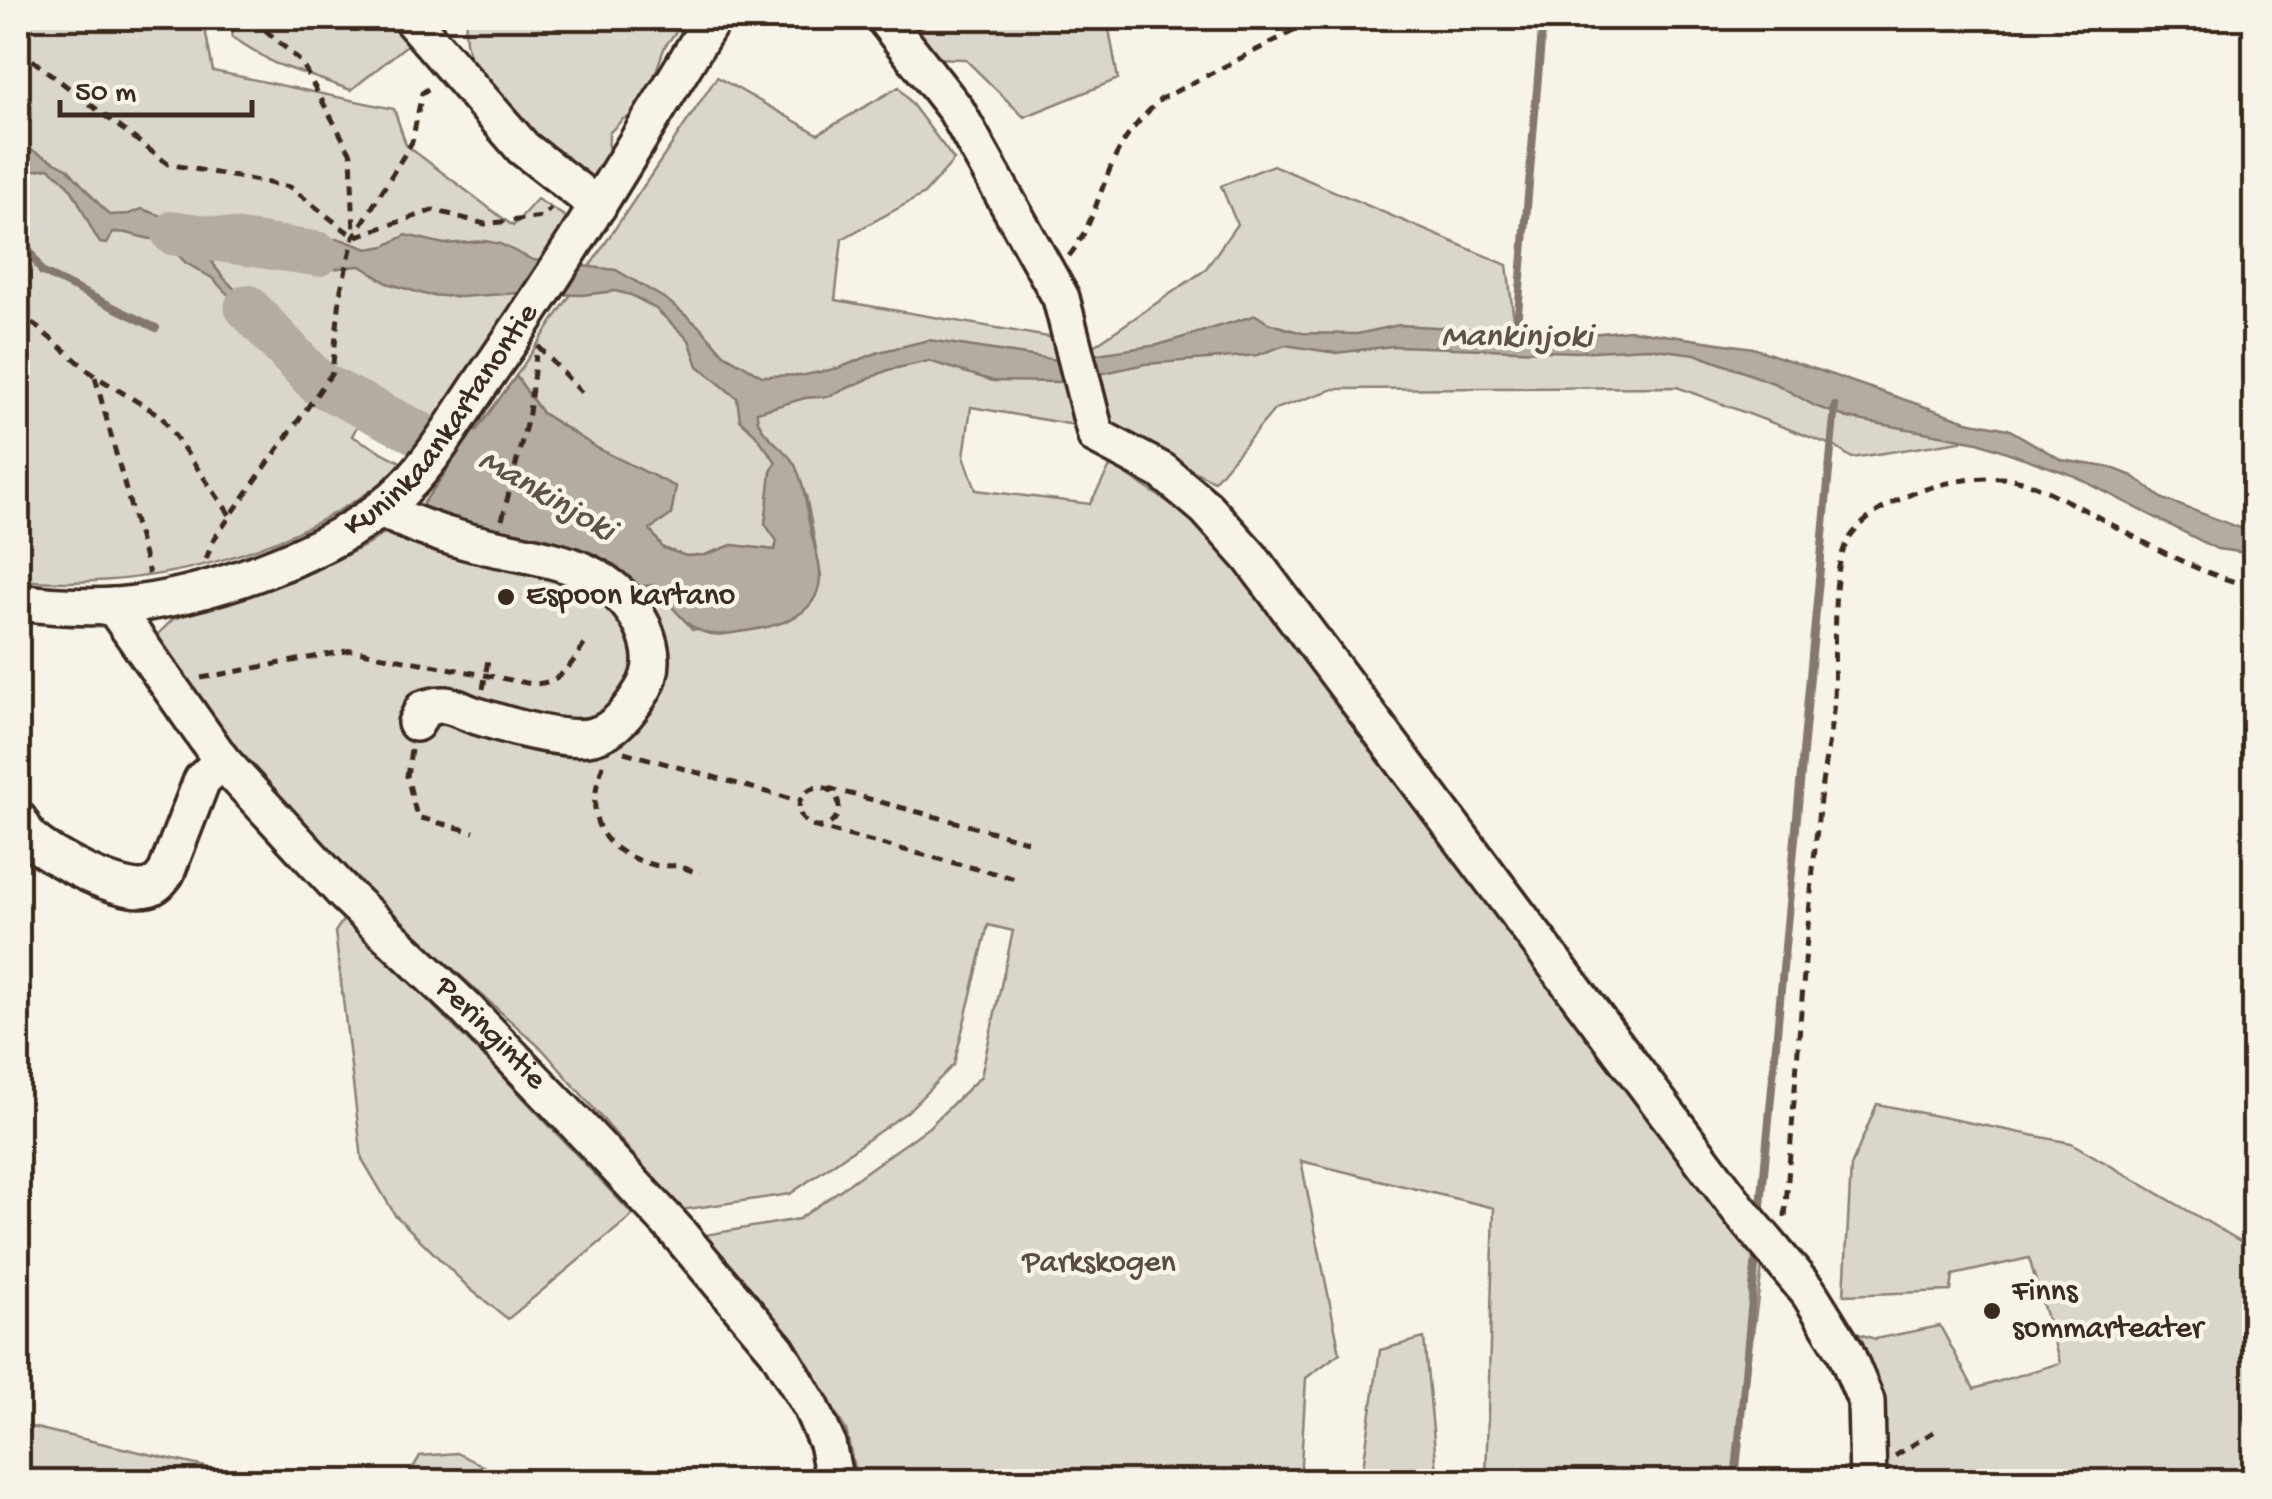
<svg xmlns="http://www.w3.org/2000/svg" width="2272" height="1499" font-family="'Gochi Hand',sans-serif">
<rect width="100%" height="100%" fill="#f7f3e8"/>
<filter id="ink" filterUnits="userSpaceOnUse"><feTurbulence type="fractalNoise" baseFrequency=".01" numOctaves="2"/><feDisplacementMap in="SourceGraphic" scale="20" xChannelSelector="R" yChannelSelector="G"/><feConvolveMatrix kernelMatrix="1 2 1 2 8 2 1 2 1" color-interpolation-filters="sRGB"/></filter>
<g filter="url(#ink)">
<!-- green -->
<path fill="#dbd6cb" stroke="#8b8074" stroke-width="2.5" d="M18,18H203L213,71L394,109L406,145L513,226L537,199L569,219L456,404L431,419L376,390L352,436L406,465C295,553 158,591 18,580Z
M235,18H389L412,41L351,90L274,63L232,37Z
M467,18H687L665,46L641,113L623,119L609,133L608,169L594,191C551,157 451,80 467,18Z
M901,18H1107L1118,79L1024,117L965,59L933,58Z
M717,77L818,134L899,87L954,160L924,194L842,239L835,300L1095,345L1205,270L1237,224L1221,186L1273,165L1507,265L1516,337L1702,348L1966,426L1961,441L1852,458L1834,446L1677,387L1334,389L1275,409L1214,481L1115,432L971,407L964,456L976,490L1090,504L1111,465L1182,511L1242,566L1764,1253L1733,1481H1486L1494,1208L1301,1161L1340,1353L1306,1378L1300,1481H857L846,1430L786,1334L705,1235L799,1219L929,1127L981,1076L1013,931L988,925L954,1064L907,1112L790,1194L681,1210L544,1051L321,850L211,720L160,646L157,635L173,619L297,579L367,545L419,509L631,587L654,585L693,630L821,576L806,495L779,456L771,472L777,542L775,550L732,545L705,555L686,556L663,548L649,529L664,520L675,487L597,448L542,413L516,376Z
M345,917L496,1069L633,1215L508,1319L470,1289L395,1215L362,1159L335,932Z
M1877,1104L2071,1143L2254,1249V1481H1877L1846,1330L1875,1339L1940,1326L1974,1389L2060,1363L2029,1258L1953,1275L1951,1291L1844,1295L1851,1166Z
M1424,1338L1438,1481H1361L1380,1350Z
M18,1424L266,1481H18Z
M457,1453L508,1478L512,1481H405L420,1456Z"/>
<!-- water -->
<path fill="#b4aca0" stroke="#84786c" stroke-width="2.5" d="M18,143L67,168L109,215L129,214L142,209L194,227L250,230L269,237L300,241L340,239L368,249L385,246L406,235L444,244L485,241L500,244L533,260L616,270L667,300L701,328L724,354L762,376L805,375L839,368L879,352L929,340L1057,360L1158,345L1256,315L1268,323L1302,333L1357,334L1399,325L1580,335L1630,330L1753,348L1967,421L2008,429L2062,460L2112,468L2133,476L2163,499L2254,533V554L2217,549L2072,475L1978,442L1848,418L1815,406L1776,384L1695,354L1647,348L1577,352L1393,346L1336,353L1285,345L1258,355L1145,364L1064,382L993,381L929,361L888,370L830,396L805,398L757,412C755,433 786,447 795,465C806,487 806,509 811,532C814,546 821,563 820,577C819,624 761,629 725,634C691,639 675,609 654,585L631,587L419,509L516,376L542,413L597,448L676,487L671,515L650,529L663,548L686,556L705,555L732,545L775,550L777,541L765,524L771,472L776,462L755,434L740,420L737,398L698,366L689,340L656,309L631,295L615,291L582,295L519,293L460,297L427,295L387,283L361,266C317,268 282,286 253,243L241,242L209,253C214,284 299,338 322,365L320,370L315,369L270,338L212,278L186,263L162,239C145,242 128,229 113,233L107,244L100,243C80,214 81,190 49,168L18,173Z"/>
<g fill="none" stroke-linecap="round" stroke-linejoin="round">
<!-- stream -->
<path stroke="#84786c" stroke-width="8" d="M18,231L42,272L156,328
M1516,337L1543,18
M1761,1206L1835,406
M1735,1482L1756,1256"/>
<!-- river -->
<path stroke="#b4aca0" stroke-width="45" d="M174,233L318,254
M247,307L318,383L422,435L478,458"/>
<defs>
<g id="minor">
<path d="M410,18L523,148L598,206"/>
<path d="M884,18L956,110L1061,298L1096,436L1162,471L1206,508L1250,557L1741,1212L1809,1293L1845,1351L1866,1401L1868,1482"/>
<path d="M381,509C408,523 436,533 466,541C532,559 609,557 643,627C653,649 655,670 642,691C630,710 615,731 593,736C564,743 502,724 474,715C465,712 455,706 445,705C439,704 430,707 423,709L416,723"/>
<path id="s1" d="M18,602C50,606 83,608 116,606C201,599 330,555 395,497C431,465 458,416 486,376C567,260 639,138 713,18"/>
<path id="s2" d="M113,606L222,761L345,894L466,1009L573,1120L674,1228L777,1350L811,1407L827,1443L835,1482"/>
<path d="M18,819C22,825 26,834 31,839C51,858 122,895 148,888C157,886 161,879 166,873L202,780L222,761"/>
</g>
</defs>
<!-- minor casing -->
<use href="#minor" stroke="#3b2a1e" stroke-width="42"/>
<!-- path -->
<path stroke="#3b2a1e" stroke-width="5" stroke-dasharray="10 8" stroke-linecap="butt" d="M252,18L301,62L351,154L354,234
M18,49L168,164L290,187L354,237
M357,236L434,210L485,224L542,217L551,208
M1069,256C1095,224 1100,184 1120,148C1131,129 1145,114 1161,99L1319,18
M18,311L95,376L161,416L230,515
M538,346L584,395
M95,377L149,574
M502,520L529,413L536,355
M206,559L214,539L332,373L341,289L354,237L412,142L422,93L434,85
M201,678L352,650L532,684C563,684 572,662 588,639
M483,689L489,654
M411,750L407,776L417,817L474,832
M624,752L799,801
M603,765C584,817 597,850 654,865C662,867 670,865 678,866C685,867 693,872 700,874
M799 807a20 20 0 1 1 40 0a20 20 0 1 1-40 0Z
M828,788L1027,841
M812,826L1016,879
M1785,1217C1796,1081 1805,944 1819,809C1822,776 1829,744 1833,711C1838,669 1827,571 1849,539C1878,495 1963,472 2013,479C2036,483 2062,499 2083,509C2138,538 2193,573 2254,587
M1895,1456L1938,1429"/>
<!-- minor -->
<use href="#minor" stroke="#f7f3e8" stroke-width="35"/>
</g>
</g>
<!-- markers -->
<g fill="#3b2a1e" stroke="#f7f3e8" stroke-width="4">
<circle cx="506" cy="597" r="10"/>
<circle cx="1992" cy="1311" r="10"/>
</g>
<g text-anchor="middle" dominant-baseline="central" stroke-width="9" stroke-linejoin="round" paint-order="stroke">
<!-- street labels -->
<g font-size="32" fill="#3b2a1e" stroke="#f7f3e8">
<text stroke="none"><textPath href="#s1" startOffset="490">Kuninkaankartanontie</textPath></text>
<text stroke="none"><textPath href="#s2" startOffset="572">Peringintie</textPath></text>
</g>
<!-- poi labels -->
<g font-size="32" fill="#3b2a1e" stroke="#f7f3e8" text-anchor="start">
<text x="526" y="597">Espoon kartano</text>
<text x="2012" y="1293">Finns<tspan x="2012" dy="37">sommarteater</tspan></text>
</g>
<!-- park labels -->
<g font-size="32" fill="#5b4c41" stroke="#f7f3e8">
<text x="1099" y="1264">Parkskogen</text>
</g>
<!-- water labels -->
<g font-size="35" font-style="italic" fill="#5f5145" stroke="#f7f3e8">
<text x="1517" y="338">Mankinjoki</text>
<text transform="translate(546 497) rotate(30)">Mankinjoki</text>
</g>
</g>
<!-- margin -->
<rect width="2272" height="1499" fill="none" stroke="#f7f3e8" stroke-width="60"/>
<rect x="30" y="30" width="2212" height="1439" fill="none" stroke="#3b2a1e" stroke-width="4" filter="url(#ink)"/>
<!-- scale -->
<path d="M60 100v15h192v-15" fill="none" stroke="#3b2a1e" stroke-width="5"/>
<text x="75" y="100" font-size="30" fill="#3b2a1e" stroke="#f7f3e8" stroke-width="8" paint-order="stroke">50 m</text>
</svg>
